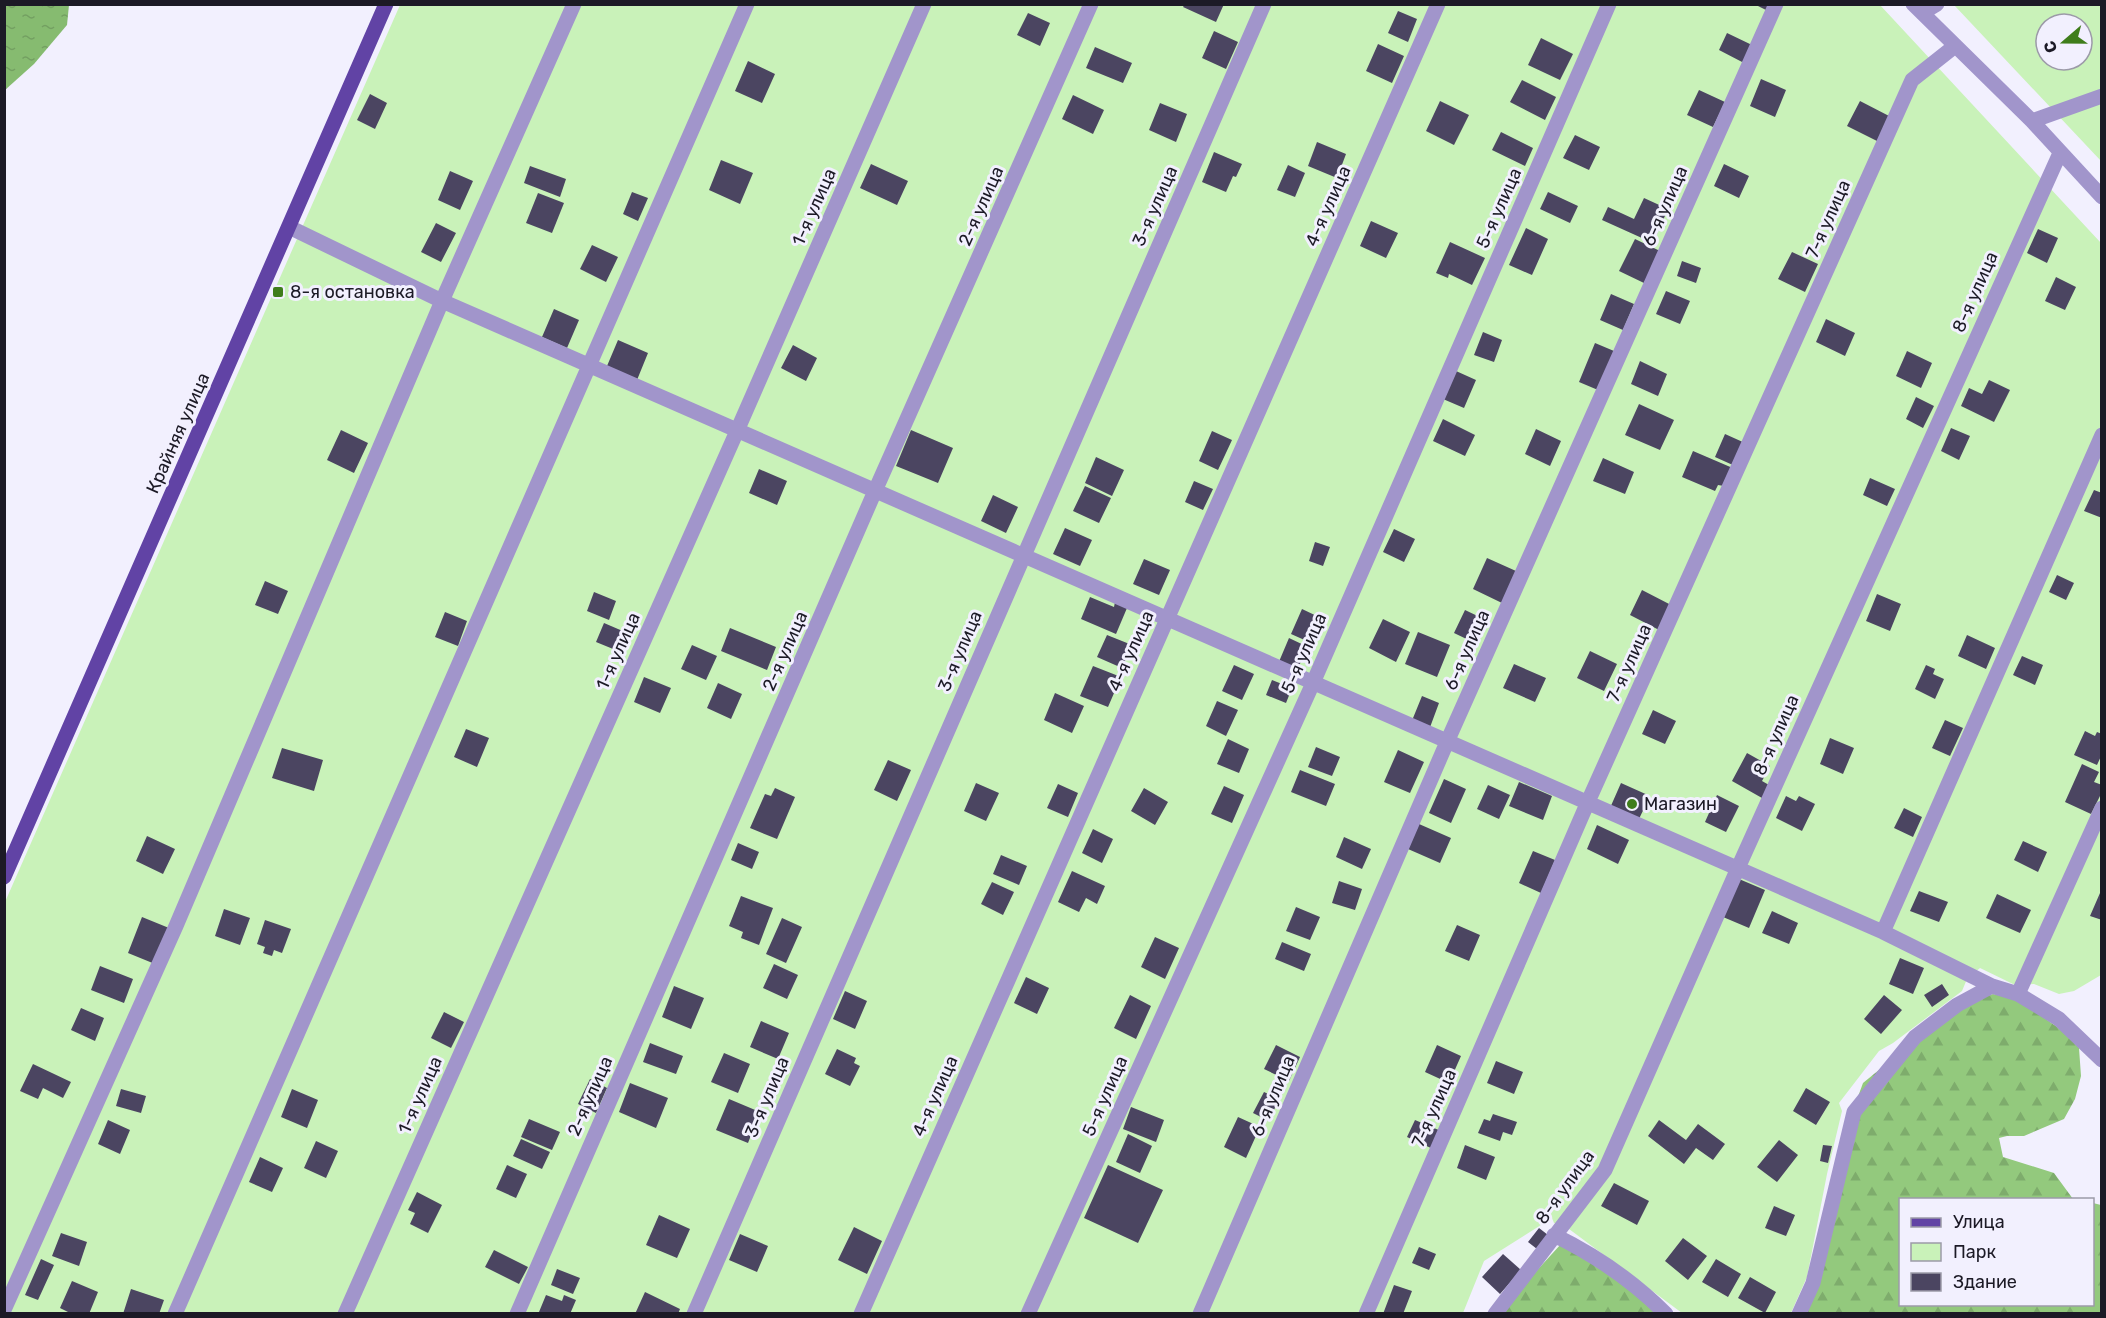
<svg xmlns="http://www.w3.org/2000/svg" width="2106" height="1318" font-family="Rubik,sans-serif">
<defs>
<pattern id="forest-firs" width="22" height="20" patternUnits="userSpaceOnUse" patternTransform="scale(1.5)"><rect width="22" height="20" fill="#93c97d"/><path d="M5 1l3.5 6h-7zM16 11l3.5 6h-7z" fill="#7eac6c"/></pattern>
<pattern id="water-ripples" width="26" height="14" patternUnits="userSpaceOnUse" patternTransform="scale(1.5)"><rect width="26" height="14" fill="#86bb70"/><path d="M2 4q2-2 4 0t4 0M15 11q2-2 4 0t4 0" fill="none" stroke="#73a061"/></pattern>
</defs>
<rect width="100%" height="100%" fill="#f2f0fe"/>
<!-- forest -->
<path fill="url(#forest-firs)" d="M1993,994L2017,999L2073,1038L2079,1048L2081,1076L2075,1099L2064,1119L2024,1136H2007L1999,1138L2003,1157L2054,1173L2073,1199L1900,1200V1304H2092L2093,1203L2101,1205V1313L1802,1314L1848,1124L1863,1083L1957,1006Z
M1561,1244L1615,1276L1658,1314H1503L1531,1277Z"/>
<!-- green -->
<path fill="#c9f2b9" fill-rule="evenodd" d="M400,5H1880L2101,243V975L2074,991L2059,994L2034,984L2015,985L1980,968L1967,979L1962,991L1893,1043L1879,1051L1839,1103L1842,1111L1827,1174L1807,1277L1791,1313H1682L1569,1229L1554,1223L1552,1218L1484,1261L1463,1313L5,1314V902Z
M1954,5H2101V161ZM2046,24H2082V60H2046Z"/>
<!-- water -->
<path fill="url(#water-ripples)" d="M5,4L69,5L67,25L34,64L5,90Z"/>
<!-- building -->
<path fill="#4b4561" d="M1185,4H1224L1216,22L1183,7Z
M1754,4H1769L1766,10Z
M1398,11L1417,19L1408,42L1388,33Z
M1028,13L1050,23L1040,46L1017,35Z
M1214,31L1238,42L1226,69L1202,58Z
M1727,33L1752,45L1744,63L1719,50Z
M1541,38L1573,54L1560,80L1528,65Z
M1378,44L1404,56L1392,83L1366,71Z
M1095,47L1132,63L1123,83L1086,68Z
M748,61L775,74L762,103L735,91Z
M1761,79L1786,90L1775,117L1750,106Z
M1522,80L1556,97L1545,120L1510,102Z
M1699,90L1725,102L1713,127L1687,115Z
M370,94L387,103L375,129L357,120Z
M1073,95L1104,110L1093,134L1062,119Z
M1440,101L1469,115L1454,145L1426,131Z
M1860,101L1891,117L1879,142L1847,126Z
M1160,103L1187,114L1176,142L1149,130Z
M1501,132L1533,148L1525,166L1492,150Z
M1575,135L1600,147L1589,170L1563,158Z
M1317,142L1346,154L1337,178L1308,166Z
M1214,152L1242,164L1236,177L1233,176L1226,192L1202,182Z
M721,160L753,173L740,204L709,190Z
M871,164L908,181L897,205L860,188Z
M1724,164L1749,176L1739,198L1714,186Z
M1288,165L1305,173L1295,197L1277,190Z
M530,166L566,179L560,197L524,183Z
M450,171L473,181L460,210L438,200Z
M632,192L648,198L638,221L623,214Z
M1548,192L1578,206L1570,223L1540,209Z
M538,193L564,203L552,233L526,223Z
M1644,198L1668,209L1653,243L1602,220L1608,207L1634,219Z
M1371,221L1398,233L1386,258L1360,246Z
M436,223L456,233L441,262L421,252Z
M1526,228L1548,239L1532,275L1509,265Z
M2038,229L2058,238L2047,263L2027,253Z
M1635,239L1660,251L1644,283L1619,271Z
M1450,242L1485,258L1472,285L1449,274L1448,278L1436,273Z
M592,245L618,257L606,282L580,269Z
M1792,252L1818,264L1805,292L1778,279Z
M1682,261L1701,268L1696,283L1677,276Z
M2056,277L2076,287L2065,310L2045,301Z
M1666,291L1690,301L1680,324L1656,314Z
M1611,294L1634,304L1623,330L1600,320Z
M554,309L579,320L567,348L542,337Z
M1826,319L1855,333L1845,356L1816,342Z
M1483,332L1502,340L1494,362L1474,355Z
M618,340L648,353L637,380L607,366Z
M1595,343L1614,351L1598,390L1579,382Z
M793,345L817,358L806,381L781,368Z
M1907,351L1932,363L1921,388L1896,376Z
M1640,361L1667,374L1658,396L1631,384Z
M1456,371L1476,380L1464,408L1443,399Z
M1989,380L2010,390L1994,422L1961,406L1969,388L1982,394Z
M1916,397L1934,406L1923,428L1906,419Z
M1639,404L1674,420L1660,450L1625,435Z
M1443,419L1475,435L1465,456L1433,441Z
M1951,428L1970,436L1959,460L1941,451Z
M1536,429L1561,441L1550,466L1525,454Z
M341,430L368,443L354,473L327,460Z
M911,430L953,448L938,483L896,466Z
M1212,431L1232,440L1218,470L1199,461Z
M1725,434L1745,443L1735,466L1715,457Z
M1693,451L1735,469L1724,486L1718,485L1715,491L1682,477Z
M1096,457L1124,470L1112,496L1085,483Z
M1603,458L1634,472L1625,494L1593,481Z
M759,469L787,481L777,505L749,493Z
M1870,478L1895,489L1887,506L1863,495Z
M1194,481L1213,489L1203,510L1185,502Z
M1085,486L1111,498L1099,523L1073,511Z
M2094,490L2102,493V518L2084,511Z
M993,495L1018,507L1006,533L981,521Z
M1065,528L1092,540L1080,566L1053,554Z
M1394,529L1415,539L1404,562L1383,552Z
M1315,542L1330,547L1323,566L1309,561Z
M1487,558L1516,571L1502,603L1473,589Z
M1144,559L1170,570L1159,595L1133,584Z
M2057,575L2074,583L2066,600L2049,592Z
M265,581L288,591L278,614L255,605Z
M1642,590L1673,606L1661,631L1630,615Z
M594,592L616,601L609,620L587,611Z
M1877,594L1901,604L1890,631L1866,621Z
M1090,597L1114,607L1115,602L1127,608L1116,634L1081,619Z
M1302,609L1321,618L1309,642L1291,634Z
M1465,610L1486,620L1483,628L1485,629L1477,644L1454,633Z
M445,612L467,621L458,646L435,637Z
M1383,619L1410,632L1396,662L1369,648Z
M604,623L625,632L618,651L596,642Z
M730,628L776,647L767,670L721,651Z
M1418,632L1450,645L1437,677L1405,664Z
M1107,635L1132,645L1122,668L1097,657Z
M1967,635L1995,648L1986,669L1958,656Z
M1289,638L1308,647L1296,672L1278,664Z
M692,645L717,656L706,680L681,669Z
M1590,651L1617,664L1604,691L1577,678Z
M2022,656L2043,665L2035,685L2013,675Z
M1514,664L1546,678L1535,702L1503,688Z
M1234,665L1254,674L1242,700L1222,691Z
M1926,665L1935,669L1933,674L1944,679L1935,699L1915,689Z
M1093,666L1121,677L1108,707L1080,696Z
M644,677L671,688L660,713L634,702Z
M1272,680L1292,688L1286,703L1266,695Z
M718,683L742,694L731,719L707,708Z
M1055,693L1084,706L1072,733L1044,720Z
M1422,696L1439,703L1429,730L1411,723Z
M1217,701L1238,710L1226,736L1206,726Z
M1653,710L1676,721L1665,744L1642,734Z
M1945,720L1963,728L1950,756L1932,748Z
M466,729L489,738L477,767L454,757Z
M2085,731L2095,736L2097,732L2102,734V754L2097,765L2074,755Z
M1830,738L1854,748L1843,774L1820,764Z
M1228,739L1249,749L1239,773L1217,764Z
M1316,747L1340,757L1332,776L1308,767Z
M282,748L323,760L314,791L272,778Z
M1398,750L1424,762L1410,793L1384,782Z
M1747,753L1770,766L1762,781L1769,785L1762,798L1732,781Z
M888,760L911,770L897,801L874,790Z
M2082,764L2099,772L2094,782L2102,785V792L2091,814L2065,802Z
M1300,770L1335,784L1326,806L1291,792Z
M1444,779L1466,789L1451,823L1429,813Z
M1519,782L1552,796L1543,820L1509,806Z
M976,783L999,793L986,821L964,811Z
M1621,783L1650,796L1638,821L1610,808Z
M1058,784L1078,793L1068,817L1047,808Z
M1488,785L1510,795L1499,819L1477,809Z
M1224,786L1244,795L1232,823L1211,814Z
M775,788L795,797L777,839L750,828L765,794L771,796Z
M1144,788L1168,802L1155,825L1131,811Z
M1717,795L1739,806L1726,832L1705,822Z
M1786,796L1796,801L1799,796L1815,804L1802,831L1776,818Z
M1904,808L1922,817L1913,837L1894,828Z
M1419,824L1451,838L1440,863L1408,849Z
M1597,825L1629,840L1618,864L1587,849Z
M1093,829L1113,839L1102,863L1082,853Z
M147,836L175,849L163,874L136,861Z
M1344,837L1371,849L1362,869L1336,857Z
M2023,841L2047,852L2038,872L2014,860Z
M738,843L759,852L752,869L731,860Z
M1533,851L1555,860L1541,893L1519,883Z
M1001,855L1027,866L1019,885L993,874Z
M1072,871L1105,886L1097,904L1086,898L1079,912L1058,902Z
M1739,879L1765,890L1749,928L1723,917Z
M1339,881L1362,889L1355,910L1332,903Z
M992,882L1014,892L1003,915L981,904Z
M1919,891L1948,902L1939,922L1910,911Z
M2100,893H2102V920L2090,916Z
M1997,894L2031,910L2020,933L1986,918Z
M741,896L773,908L759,945L741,938L743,932L729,926Z
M1296,907L1320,917L1310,940L1286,931Z
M224,909L250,918L240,945L215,936Z
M1772,911L1798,923L1789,944L1762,933Z
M142,917L169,928L155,964L128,953Z
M782,918L802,927L786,963L766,954Z
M265,920L291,929L282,953L274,950L272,956L263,953L265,947L257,944Z
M1457,925L1480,935L1469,961L1445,951Z
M1155,937L1179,948L1165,979L1141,967Z
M1282,942L1311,954L1304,971L1275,959Z
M1900,958L1924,968L1913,994L1889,984Z
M774,964L798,975L787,999L763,988Z
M100,966L133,979L124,1003L91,990Z
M1026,977L1049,988L1037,1014L1014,1003Z
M1942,984L1949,995L1932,1007L1924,995Z
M674,986L704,998L691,1029L662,1017Z
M845,991L867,1001L855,1029L833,1019Z
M1130,995L1151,1006L1136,1039L1114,1028Z
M1884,995L1902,1010L1881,1034L1864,1019Z
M81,1008L104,1018L95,1041L71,1030Z
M444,1012L464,1022L451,1048L431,1038Z
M761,1021L789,1033L778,1059L750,1047Z
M650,1043L683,1056L676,1074L643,1062Z
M1276,1045L1300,1057L1289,1081L1264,1069Z
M1437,1045L1461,1056L1449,1083L1425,1072Z
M837,1049L856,1058L854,1063L860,1066L850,1086L825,1074Z
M724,1053L750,1064L738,1093L711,1082Z
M1496,1061L1523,1072L1514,1094L1487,1083Z
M33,1064L71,1082L63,1098L43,1088L38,1099L20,1091Z
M590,1079L607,1088L596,1113L578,1104Z
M630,1083L668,1098L656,1128L619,1112Z
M1806,1088L1830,1102L1816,1125L1793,1111Z
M121,1089L146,1096L141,1113L116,1106Z
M292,1089L318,1100L307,1128L281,1117Z
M1264,1092L1279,1099L1269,1121L1253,1113Z
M729,1099L760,1112L748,1143L716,1130Z
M1131,1107L1164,1120L1156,1142L1123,1129Z
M1493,1114L1517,1122L1512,1135L1503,1132L1500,1141L1478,1133L1484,1119L1490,1121Z
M1238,1117L1260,1127L1246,1158L1224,1147Z
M529,1119L560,1132L552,1150L521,1137Z
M108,1120L130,1130L120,1154L98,1144Z
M1415,1120L1441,1131L1433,1149L1407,1137Z
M1659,1120L1686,1140L1698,1124L1725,1144L1713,1160L1696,1148L1684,1164L1648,1136Z
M1128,1134L1152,1146L1140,1173L1116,1162Z
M521,1139L550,1152L542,1169L513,1156Z
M1779,1140L1798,1155L1777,1182L1757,1167Z
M316,1141L338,1151L326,1178L304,1168Z
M1465,1145L1495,1157L1486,1180L1457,1168Z
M1823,1145L1832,1146L1828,1163L1820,1161Z
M260,1157L283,1168L272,1192L249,1182Z
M507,1165L527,1174L516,1198L496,1189Z
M1108,1165L1163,1190L1138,1243L1084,1218Z
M1614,1183L1649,1201L1637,1225L1601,1206Z
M417,1192L442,1205L428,1233L410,1224L415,1213L408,1210Z
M1774,1206L1795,1215L1786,1236L1765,1228Z
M659,1215L690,1229L677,1258L646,1245Z
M854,1227L882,1241L867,1274L838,1260Z
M1539,1228L1548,1235L1537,1249L1528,1242Z
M61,1233L87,1242L79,1266L52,1256Z
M740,1234L768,1246L757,1272L729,1260Z
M1683,1238L1707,1256L1688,1280L1665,1261Z
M1419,1247L1436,1254L1429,1270L1412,1263Z
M494,1250L528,1267L519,1284L485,1267Z
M1503,1254L1521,1270L1500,1294L1482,1277Z
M41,1259L54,1265L38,1300L25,1295Z
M1716,1259L1741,1274L1728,1297L1702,1282Z
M557,1269L580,1278L573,1294L551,1285Z
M1750,1277L1776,1292L1765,1313L1738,1298Z
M72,1281L98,1292L89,1314H72L60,1308Z
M1394,1285L1412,1291L1403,1314H1383Z
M131,1289L164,1300L159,1314H123Z
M645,1292L680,1309L678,1314H635Z
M546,1295L562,1301L564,1295L576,1300L570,1314L539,1312Z"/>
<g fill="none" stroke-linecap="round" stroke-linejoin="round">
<!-- minor -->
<path stroke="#a195cb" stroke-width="15" d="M1913,4L2032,121L2102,197
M1922,13L1937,4
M2032,121L2102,96
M289,227L442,301L1883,932L1992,986L2018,994L2059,1019L2102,1060
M1883,932L2102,435
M2018,994L2102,808
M1554,1235C1595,1255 1634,1282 1666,1314
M4,1310L176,926L442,301L574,4
M175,1314L747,4
M345,1314L737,431L924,4
M517,1314L875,491L1091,4
M694,1314L1264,4
M861,1314L1438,4
M1028,1314L1313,683L1609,4
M1200,1314L1447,742L1776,4
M1366,1314L1587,804L1912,80L1955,46
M1495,1314L1605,1170L1738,868L2060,153
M1799,1314L1813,1283L1854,1112L1915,1037L1957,1005L1992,986"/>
<!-- major -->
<path stroke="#6143a5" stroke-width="15" d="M4,877L386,4"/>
</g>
<!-- markers -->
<g fill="#3f7d1b" stroke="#f2f0fe" stroke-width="2">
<rect x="272" y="286" width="12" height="12" rx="3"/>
<circle cx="1632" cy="804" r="6"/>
</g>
<g text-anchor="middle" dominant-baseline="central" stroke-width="6" stroke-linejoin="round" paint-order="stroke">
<!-- street labels -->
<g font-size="18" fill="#1c1a26" stroke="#f2f0fe">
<text transform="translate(981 206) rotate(-66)">2-я улица</text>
<text transform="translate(1155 206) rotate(-66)">3-я улица</text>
<text transform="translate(1328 206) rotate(-66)">4-я улица</text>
<text transform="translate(1665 206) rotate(-66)">6-я улица</text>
<text transform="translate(814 207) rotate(-66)">1-я улица</text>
<text transform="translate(1499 208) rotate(-66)">5-я улица</text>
<text transform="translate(1828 219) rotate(-66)">7-я улица</text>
<text transform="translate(1975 292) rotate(-66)">8-я улица</text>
<text transform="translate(178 433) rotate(-66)">Крайняя улица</text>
<text transform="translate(1467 650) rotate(-66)">6-я улица</text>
<text transform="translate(618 651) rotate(-66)">1-я улица</text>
<text transform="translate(785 651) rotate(-66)">2-я улица</text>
<text transform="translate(960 651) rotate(-67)">3-я улица</text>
<text transform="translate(1131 651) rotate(-66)">4-я улица</text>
<text transform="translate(1304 653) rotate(-66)">5-я улица</text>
<text transform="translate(1629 663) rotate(-66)">7-я улица</text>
<text transform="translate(1776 735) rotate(-66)">8-я улица</text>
<text transform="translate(420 1095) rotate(-66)">1-я улица</text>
<text transform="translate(590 1096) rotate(-66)">2-я улица</text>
<text transform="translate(935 1096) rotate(-66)">4-я улица</text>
<text transform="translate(1105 1096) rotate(-66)">5-я улица</text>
<text transform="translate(1273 1096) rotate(-67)">6-я улица</text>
<text transform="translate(767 1097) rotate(-67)">3-я улица</text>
<text transform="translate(1434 1108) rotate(-66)">7-я улица</text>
<text transform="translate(1565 1187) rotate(-54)">8-я улица</text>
</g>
<!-- poi labels -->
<g font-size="18" fill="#1c1a26" stroke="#f2f0fe" text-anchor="start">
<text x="290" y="292">8-я остановка</text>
<text x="1644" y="804">Магазин</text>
</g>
</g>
<!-- border -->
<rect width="2106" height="1318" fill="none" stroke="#1c1a26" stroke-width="12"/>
<!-- legend -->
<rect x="1899" y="1198" width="195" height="108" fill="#f2f0fe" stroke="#9c9aa8" stroke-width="1.5"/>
<rect x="1911" y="1218" width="30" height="9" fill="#6143a5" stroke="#9c9aa8" stroke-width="1.5"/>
<text x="1953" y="1228" font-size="18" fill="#1c1a26">Улица</text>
<rect x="1911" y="1243" width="30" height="18" fill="#c9f2b9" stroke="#9c9aa8" stroke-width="1.5"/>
<text x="1953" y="1258" font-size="18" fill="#1c1a26">Парк</text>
<rect x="1911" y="1273" width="30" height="18" fill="#4b4561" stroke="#9c9aa8" stroke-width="1.5"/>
<text x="1953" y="1288" font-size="18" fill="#1c1a26">Здание</text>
<!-- north arrow -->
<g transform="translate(2064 42) rotate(250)"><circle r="28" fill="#f2f0fe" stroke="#9c9aa8" stroke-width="1.5"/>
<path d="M0-4.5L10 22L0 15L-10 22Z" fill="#3f7d1b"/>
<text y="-9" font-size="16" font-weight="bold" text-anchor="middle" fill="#1c1a26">С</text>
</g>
</svg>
